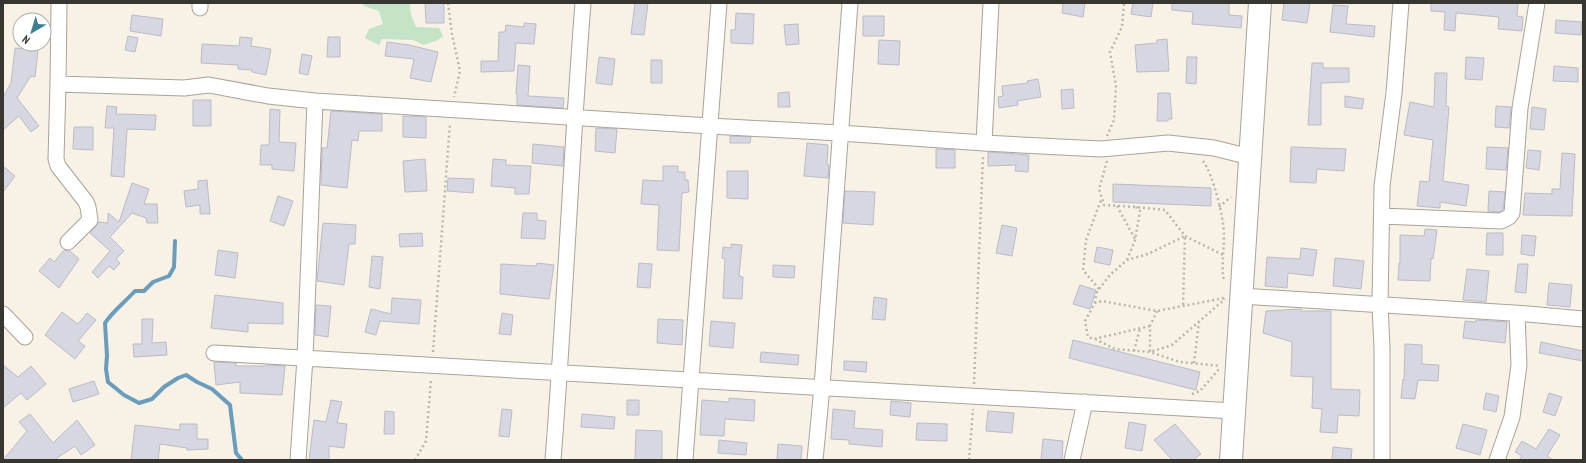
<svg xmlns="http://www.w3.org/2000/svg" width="1586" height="463" font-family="'PT Sans Narrow',sans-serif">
<rect width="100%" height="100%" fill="#f7f1e6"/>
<!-- green -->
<path fill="#c4e3c7" d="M362,3H410L411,15L416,27L439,28L443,36L438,40L424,45L413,40L382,39L379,45L365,38L369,29L383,24L379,11L364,6Z"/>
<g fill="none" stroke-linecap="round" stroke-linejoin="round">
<!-- stream -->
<path stroke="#6a9cbc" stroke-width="4" d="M175,241L174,267L169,276L153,282L144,291H135C125,302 113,311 105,323L107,356L106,369L108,382L124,395L139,403L152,399L164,387L178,378L186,375L197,382L212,389L230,405L236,453L242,460"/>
</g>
<!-- building -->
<path fill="#d7d7e2" stroke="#bcbbc7" d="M425,3H444V23H426Z
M635,3H648L644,35L631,34Z
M1063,3H1085L1083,17L1062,13Z
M1133,3H1153L1151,17L1131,14Z
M1172,3H1229V15L1242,16L1241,28L1192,24L1193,12L1172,10Z
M1284,3H1310L1307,23L1282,20Z
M1431,3H1518L1517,16L1523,17L1522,31L1498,29L1499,17L1456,13L1455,31L1444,30L1445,12L1431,11Z
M1333,5L1348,6L1346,24L1375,26L1374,37L1330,32Z
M736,13L754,14L753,44L731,43V30H735Z
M132,15L163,19L161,36L130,31Z
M863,16H884V36H863Z
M1556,20L1582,22L1581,35L1555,33Z
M524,23L536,24L534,44L516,43L514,71L481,72V61H498L499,32H505L506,25L524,27Z
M798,24L799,44L786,45L784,25Z
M128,36L138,38L135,52L125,50Z
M240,37L252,38L251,46L271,49L266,75L252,72V70L238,69V65L201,63L202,44L239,46Z
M328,37H340V57H327Z
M1167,39L1169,71L1137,72L1135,45L1157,43V40Z
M879,40L900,41L899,65L878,64Z
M387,42L409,45L438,52L431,82L410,78L414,59L385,56Z
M15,48L38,50L35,77L31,76L17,98L39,126L31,132L19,116L3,130V97L11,83Z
M302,54L312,56L308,75L299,73Z
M599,57L615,59L612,85L596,83Z
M1187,57H1197L1196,84L1186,83Z
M1466,57L1484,58L1482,80L1465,79Z
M651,60H662V83H651Z
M1312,63H1323V68H1349V82L1321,83V125H1308Z
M518,65L530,66L528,96L564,98L563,108L517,105V94H516Z
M1554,66L1578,68V82L1553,81Z
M1435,73H1447L1446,106L1449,107L1443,181L1469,185L1466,206L1440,202V208L1417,206L1420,181L1429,182L1433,140L1404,135L1410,102L1434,107Z
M1038,79L1041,97L1017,101L1018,105L999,108L998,97L1003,96L1002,86L1028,83L1027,81Z
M1073,89L1074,108L1062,109L1061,90Z
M789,92L790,107H778V93Z
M1158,93H1170L1172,119H1168V121H1157Z
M1345,96L1364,99L1362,109L1345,107Z
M193,100H211V126H193Z
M107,106L117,107L116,114L156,115L155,130L127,129L124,177L111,176L114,128H105Z
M1496,106L1511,107L1509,128L1495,127Z
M1532,107L1546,109L1544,130L1530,129Z
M270,109L280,110L279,142L296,143L294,171L272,169V165H260L261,145H269Z
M331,111L382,114V131H359L358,141L352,140L347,188L321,185L322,148H327Z
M403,116L426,117V138L403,137Z
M74,127H93V150L73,149Z
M596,128L617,129L615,153L595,151Z
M730,136L751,137L750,143H730Z
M807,143L828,145L827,165H829L828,178L804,176Z
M533,144L564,147L563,166L532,163Z
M1291,147L1346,149L1344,171L1317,169L1316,183L1290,182Z
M1487,147L1508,148L1506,170L1486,169Z
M936,149L955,150V168H936Z
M1528,150L1541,151L1539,170L1526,168Z
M988,152L1029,155L1028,172L1015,171L1016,165L988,166Z
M1562,153L1575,154L1572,216L1523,215L1525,193L1552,194V189H1560Z
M425,159L427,191L405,192L403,161Z
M493,159L506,160V165L531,166L529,194H515V188L491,186Z
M3,166L15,176L3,192Z
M663,166H678V172H685V180H688L689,192L682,193L679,251L657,250L659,205L641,204L643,180L663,181Z
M727,171H748V199L727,198Z
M448,178L474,179L473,193L447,191Z
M207,180L210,214H200V205L186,207L184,191L198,189V181Z
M132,183L149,189L144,204H157L158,223H147L146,218L132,213L110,237L124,251L116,259L120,263L114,270L109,266L98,278L92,272L110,251L90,233L99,222L108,223V213L119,222Z
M1113,184L1211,188V206L1113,202Z
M845,191L875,192L873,225L843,223Z
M1489,191L1505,192L1503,210L1499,212L1488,211Z
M278,196L293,201L284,226L270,221Z
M523,213H537V220L546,221L545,239L521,238Z
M323,223L356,225L355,244H349L344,285L317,281Z
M1002,225L1017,228L1012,256L996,253Z
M1425,229L1437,230L1433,259L1431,258L1430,281L1398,280L1399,263H1400V235L1424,236Z
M422,233L423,246L400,247L399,234Z
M1487,233H1503V255H1486Z
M1522,235L1536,236L1534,256L1521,254Z
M731,244L742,245L739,276L743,277L742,299L723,298L725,259L722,258L723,247L731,248Z
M1097,247L1113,250L1110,265L1094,262Z
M1301,248L1317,250L1313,276L1288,273L1287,288L1265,286L1267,257L1300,259Z
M64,250L70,251L79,259L59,288L39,271L50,258L54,262Z
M218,250L238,253L235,278L215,275Z
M372,256L383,257L380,289L369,287Z
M1335,258L1364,261L1361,289L1333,286Z
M537,263L554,265L549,299L500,294L501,264L536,266Z
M639,263L652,264L650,288L637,287Z
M1518,264H1528L1526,293L1515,292Z
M773,265L795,266L794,278L773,277Z
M1467,269L1489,271L1486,302L1463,300Z
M1549,283L1572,285L1570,307L1547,305Z
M1080,285L1096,290L1090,309L1073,304Z
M215,295L283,303V324L248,323V332L211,328Z
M874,297L887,299L885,320L872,319Z
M392,298L421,300L419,324L380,321L376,335L365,332L371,309L391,314Z
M316,305L331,306L328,337L315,335Z
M1301,309V311H1331V389L1360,390L1359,416L1338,415L1337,433L1320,432L1322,409L1312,408L1313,377L1291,376L1292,342L1263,333L1266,311Z
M62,312L78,324L87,313L96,320L78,341L85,346L75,359L45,335Z
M502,313L513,315L511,335L499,334Z
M142,319H153L152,343L166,342L167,355L134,357L133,344H142Z
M658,319L683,320L682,345L657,343Z
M1476,320L1507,322L1505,343L1463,338L1465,321L1475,322Z
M711,321L735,323L733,348L709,346Z
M1073,340L1200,372L1196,390L1069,358Z
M1541,342L1583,351V361L1539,353Z
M1405,344L1422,345V364L1439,365L1438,381L1418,380L1415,399L1401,398L1403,379L1404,380Z
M761,352L799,355L798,365L760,362Z
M844,361L867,362L866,372L844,370Z
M214,362L236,363V366H266V365L285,366L282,395L240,393V382L216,385Z
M3,365L18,377L31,366L46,384L27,400L21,393L3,408Z
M94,381L99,394L73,402L69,389Z
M1486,393L1499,396L1496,412L1483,409Z
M1549,393L1562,397L1555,416L1543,412Z
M729,398L755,400L754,421L725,419L724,436L700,435L702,400L729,402Z
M331,400L342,402L337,423L347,424L344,448L329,446V460H309L314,420L326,422Z
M627,400H639V415H627Z
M891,401L911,403L910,417L890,415Z
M502,409L512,410L509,437L499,436Z
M833,409L855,411L854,428L883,430L882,447L849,444V440L831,439Z
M385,411L394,412V434H384Z
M988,411L1014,413L1012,433L986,431Z
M30,414L53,443L77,420L95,445L81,455L75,446L54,460H3L27,431L19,422Z
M582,414L615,417L614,429L581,427Z
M1129,422L1146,425L1142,451L1125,448Z
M917,423L947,424V441L916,440Z
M180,424H197V439H208V449L187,450V448L160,444L158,460H131L135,425L180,430Z
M1175,424L1201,454L1193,460H1172L1154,440Z
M1463,424L1487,430L1480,455L1456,448Z
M1549,429L1560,435L1547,456L1553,460H1519L1522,456L1515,452L1522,441L1536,449Z
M636,430L662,431V460H635Z
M1043,439L1063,441L1062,460H1041Z
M719,440L747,443L746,455L718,453Z
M778,444L802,446L801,460H777Z
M1333,447L1352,449L1351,460H1332Z"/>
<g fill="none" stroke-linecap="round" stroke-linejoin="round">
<defs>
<path id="street" d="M200,3V8
M58,84L59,3
M984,143L991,3
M1382,216L1501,221L1509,217L1512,213L1520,108L1537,3
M68,242L90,220L88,207L86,202L58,166L56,159L58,84L184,88L209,85L268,96L315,101L710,126L840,133L984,143L1101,149L1168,143L1214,148L1250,157
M1241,296L1528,314L1583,319
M3,314L25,337
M214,353L1234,411
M298,460L305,358L315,101
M553,460C565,308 571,155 583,3
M685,460L719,3
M815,460L822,387L850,3
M1072,460L1085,402
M1382,460V348L1380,305L1382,186L1394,93L1401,3
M1497,460L1512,417L1519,365L1517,313"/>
<path id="secondary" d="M1231,460L1260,3"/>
</defs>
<!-- street casing -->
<use href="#street" stroke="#a9a399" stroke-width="17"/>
<!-- secondary casing -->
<use href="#secondary" stroke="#a9a399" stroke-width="24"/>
<!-- path -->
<path stroke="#bcb7ae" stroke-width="2.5" stroke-dasharray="2 3" stroke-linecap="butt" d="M448,3L452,34L460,71L454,97
M1107,136L1114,120L1116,86L1110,52L1122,27L1124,3
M1107,161L1099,189L1104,205L1136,207L1165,210L1185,236L1223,255
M1203,161C1213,174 1224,218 1224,235C1224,253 1221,264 1224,282
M1117,206L1135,239
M1219,207L1231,197
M1127,260L1135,240L1140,211L1136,207
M1099,289L1083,270L1086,240L1101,200
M1095,303L1096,294L1099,289L1110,275L1127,260L1148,254L1185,236L1183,306
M1157,311L1150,326V352L1180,362L1220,366
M1150,326L1094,339L1088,337L1085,321L1095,303L1102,301L1157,311L1224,298
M1095,339L1115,349L1150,352L1172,345L1225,299
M1134,351L1140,328
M433,352L450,123
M1194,363L1199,322
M974,384L983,155
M1192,394L1200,391L1220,368
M415,460L426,441L431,379
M969,460L973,409"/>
<!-- street -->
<use href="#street" stroke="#fff" stroke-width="15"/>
<!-- secondary -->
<use href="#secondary" stroke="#fff" stroke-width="22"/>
</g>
<!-- border -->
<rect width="1586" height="463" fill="none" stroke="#383631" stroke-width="8"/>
<!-- north arrow -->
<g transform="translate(32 32) rotate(218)"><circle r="19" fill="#ffffff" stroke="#afafad"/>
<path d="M0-3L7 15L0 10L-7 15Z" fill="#408093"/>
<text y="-6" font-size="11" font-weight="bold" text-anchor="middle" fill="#383631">N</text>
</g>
</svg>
